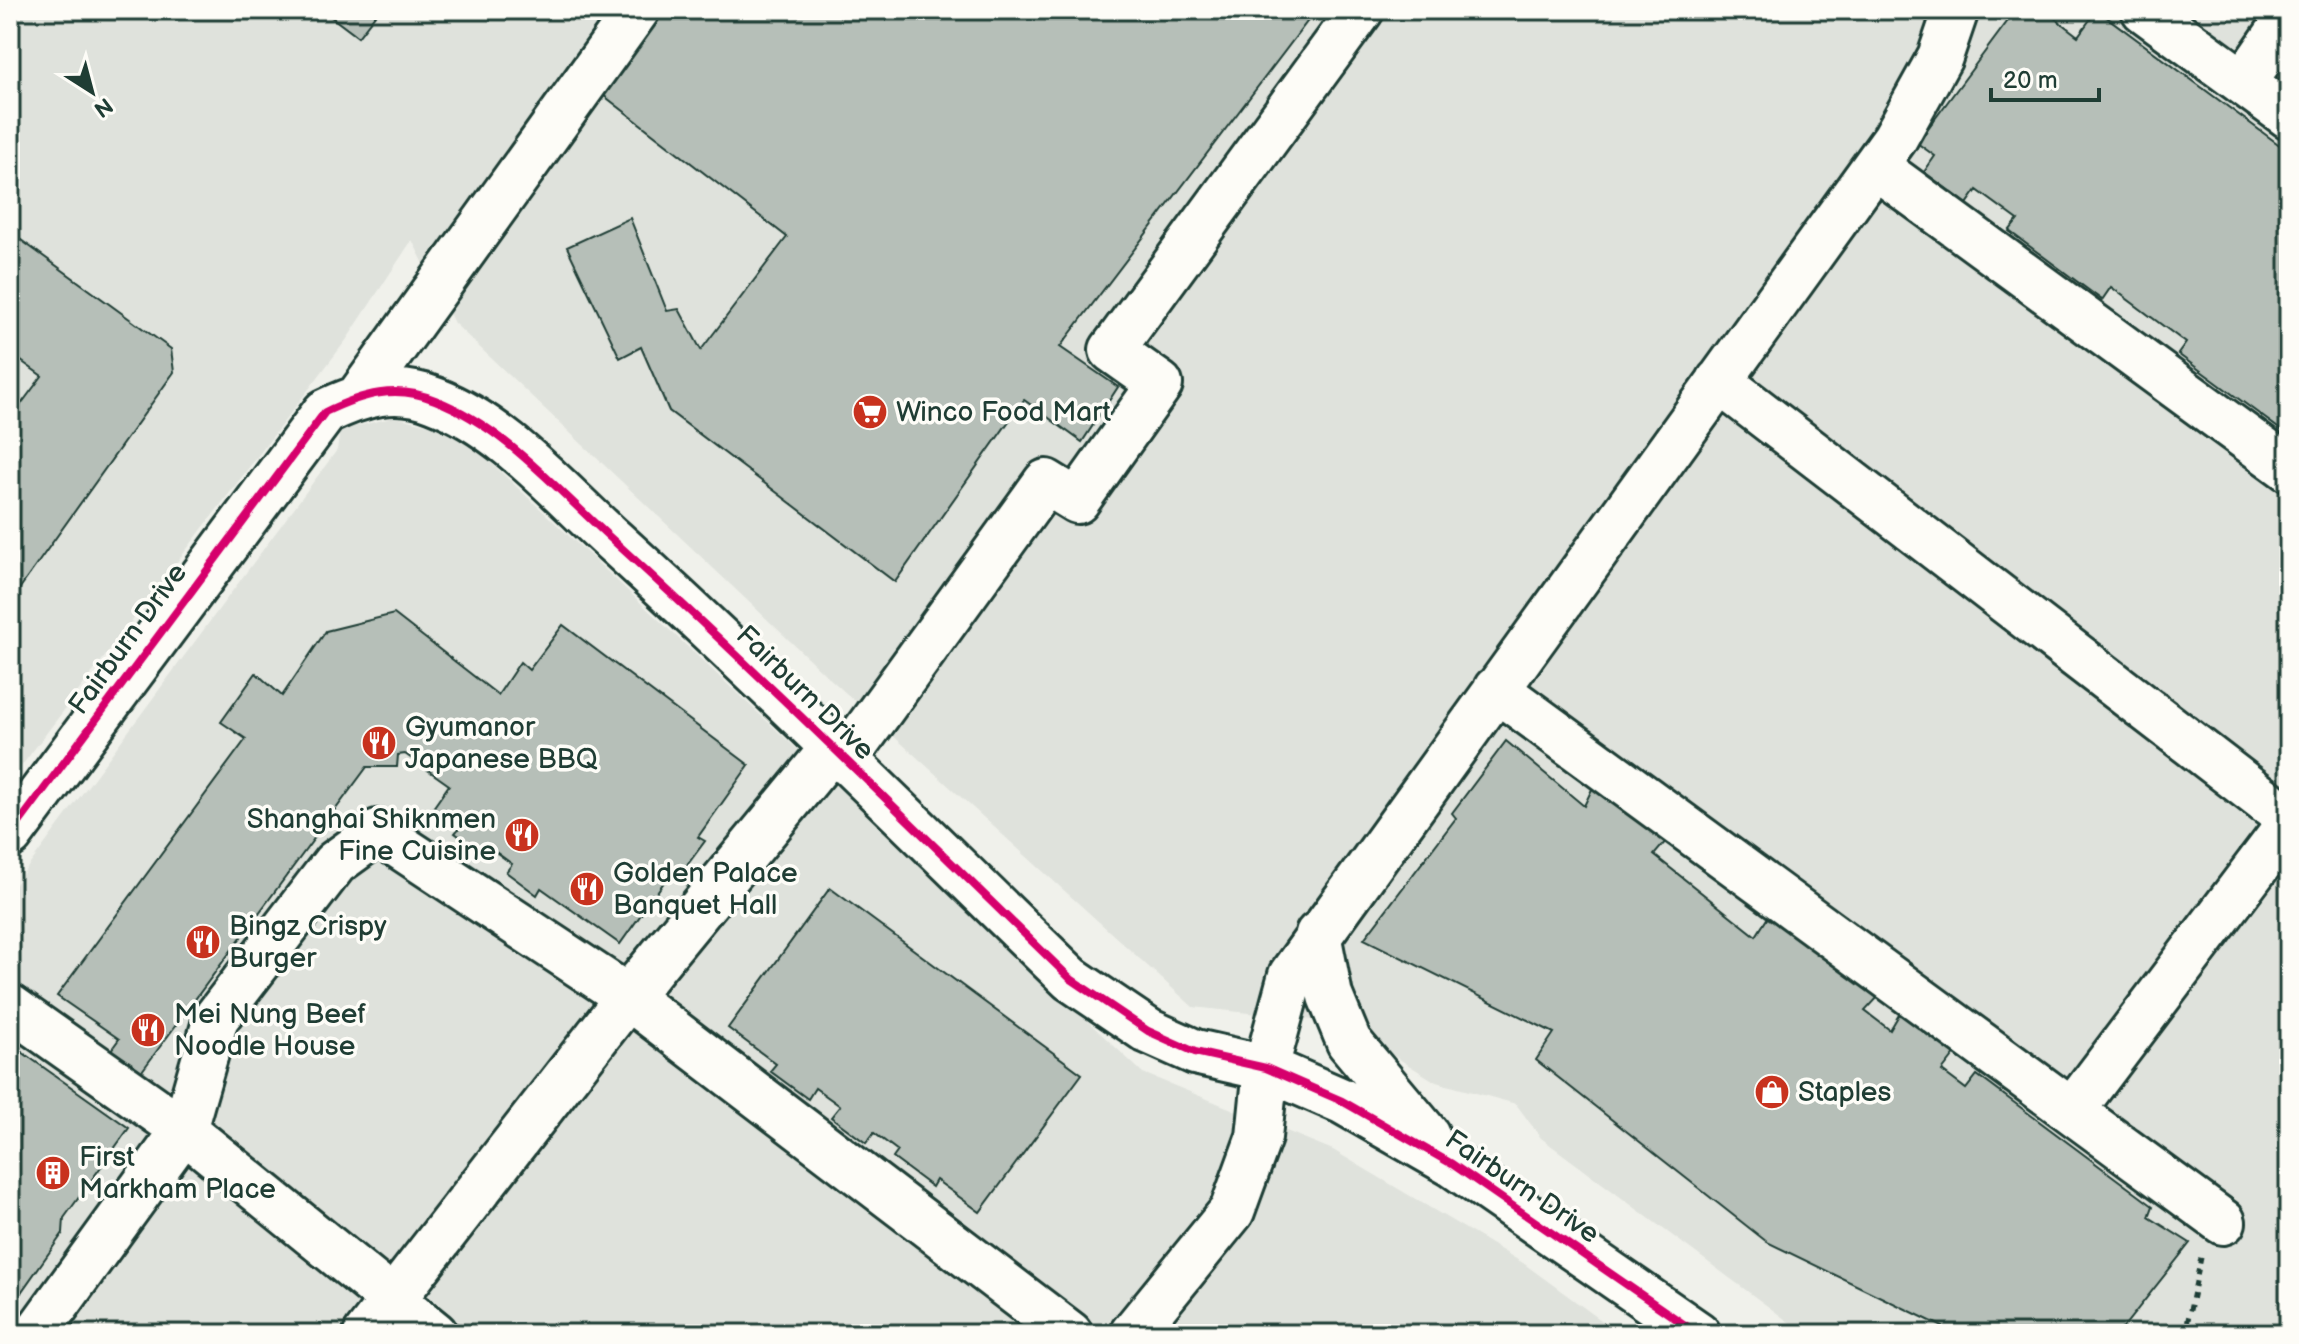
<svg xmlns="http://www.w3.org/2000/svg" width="2299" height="1344" font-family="'Balsamiq Sans',sans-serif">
<rect width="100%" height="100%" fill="#f0f1eb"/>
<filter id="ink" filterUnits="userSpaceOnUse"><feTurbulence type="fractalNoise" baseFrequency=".0125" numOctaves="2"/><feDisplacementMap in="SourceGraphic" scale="16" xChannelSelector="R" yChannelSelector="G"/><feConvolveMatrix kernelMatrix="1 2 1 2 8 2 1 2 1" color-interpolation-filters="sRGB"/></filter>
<g filter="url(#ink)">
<!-- built -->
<path fill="#dfe2dc" d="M10,10H2289V1332L1805,1334L1541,1138L1516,1104L1436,1082L1341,1023L1193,1007L826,675L454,323L412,240L347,339L10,781Z
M395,417L446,429L471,444L1143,1073L1333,1150L1523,1263L1620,1334H10V891L337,450L340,430Z"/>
<!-- building -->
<path fill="#b6bfb8" stroke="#1f3d34" stroke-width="2" d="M322,10H379L358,37Z
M652,10H1316L1060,347L1118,387L1082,442L1024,400L895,582L669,411L641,347L620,358L567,247L630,218L667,311L679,309L701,350L787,237L594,88Z
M2016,10H2044L2078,36L2097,10L2289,152V436L2178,354L2186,343L2111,287L2102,300L2009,231L2018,220L1977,190L1967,204L1924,172L1935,156L1917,143Z
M10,232L171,349L174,372L10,602V419L42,376L10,353Z
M394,614L498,695L520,662L529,670L563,625L749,765L698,837L705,841L679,876L672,871L620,944L541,888L537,895L506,872L512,864L486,845L481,852L455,833L460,827L433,808L449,785L405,754L398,755L397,767H367L142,1071L111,1050L119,1039L57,996L246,739L221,722L256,673L282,696L326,631Z
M1506,741L1584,806L1593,787L1667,840L1654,855L1756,936L1770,914L1880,995L1865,1011L1890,1030L1900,1013L1956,1053L1942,1071L1966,1089L1977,1075L2153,1206L2149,1217L2190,1243L2122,1329L2130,1334H1939L1943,1327L1767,1242L1536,1060L1554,1033L1364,939L1456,818L1452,813Z
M830,888L1082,1074L980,1212L936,1180L932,1187L893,1158L898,1151L874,1133L866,1143L831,1117L840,1106L815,1088L808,1099L770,1071L776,1064L728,1028Z
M19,1050L129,1128L64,1218L63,1233L10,1308V1062Z"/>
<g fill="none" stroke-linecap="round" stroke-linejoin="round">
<defs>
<path id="minor" d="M2144,10L2289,116
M2244,82L2289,17
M1875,166L2289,469
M1719,381L2289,819
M360,395L637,10
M1496,689L2223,1222
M844,761L1046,482L1077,501L1160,384L1112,350L1361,10
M10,835L325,412C362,394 396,384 435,400C505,427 560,493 615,542C771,684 920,833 1071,979L1148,1031L1195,1052L1266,1068L1342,1101L1452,1164L1698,1334
M1318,934L1330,996L1349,1042L1427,1135
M10,1007L184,1130L435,1334
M2072,1111L2289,824
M36,1334L184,1130L216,1018L335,863L378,832L628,997L1070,1334
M366,1334L628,997L832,749
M1132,1334L1232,1211L1259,1137L1266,1068L1291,975L1895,138L1940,57L1956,10"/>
</defs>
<!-- minor casing -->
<use href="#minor" stroke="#1f3d34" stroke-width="50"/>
<!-- path -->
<path stroke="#1f3d34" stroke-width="5" stroke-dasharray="6 6" stroke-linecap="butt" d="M2185,1334L2202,1253"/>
<!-- minor -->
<use href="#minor" stroke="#fdfcf7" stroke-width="44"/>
<defs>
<path id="cycleway" d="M10,835L325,412C362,394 396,384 435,400C505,427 560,493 615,542C771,684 920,833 1071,979L1148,1031L1195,1052L1266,1068L1342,1101L1452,1164L1698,1334"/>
</defs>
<!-- cycleway casing -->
<use href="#cycleway" stroke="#fdfcf7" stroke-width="13"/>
<!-- cycleway -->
<use href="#cycleway" stroke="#d6006c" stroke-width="8"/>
</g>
</g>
<!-- icons -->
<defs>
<symbol id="supermarket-disc" viewBox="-11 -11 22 22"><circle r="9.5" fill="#c8321e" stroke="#fdfcf7"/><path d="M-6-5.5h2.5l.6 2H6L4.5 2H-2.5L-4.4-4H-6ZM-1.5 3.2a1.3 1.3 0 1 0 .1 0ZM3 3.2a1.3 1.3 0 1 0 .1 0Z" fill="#fff"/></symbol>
<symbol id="restaurant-disc" viewBox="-11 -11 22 22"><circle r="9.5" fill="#c8321e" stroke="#fdfcf7"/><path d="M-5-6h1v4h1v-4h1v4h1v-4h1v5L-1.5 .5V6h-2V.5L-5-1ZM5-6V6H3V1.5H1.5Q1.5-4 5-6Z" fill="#fff"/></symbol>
<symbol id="shop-disc" viewBox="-11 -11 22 22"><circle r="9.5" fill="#c8321e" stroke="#fdfcf7"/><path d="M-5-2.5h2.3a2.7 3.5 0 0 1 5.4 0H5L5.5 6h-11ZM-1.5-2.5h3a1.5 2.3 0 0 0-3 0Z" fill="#fff"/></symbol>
<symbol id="building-disc" viewBox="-11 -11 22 22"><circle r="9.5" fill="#c8321e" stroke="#fdfcf7"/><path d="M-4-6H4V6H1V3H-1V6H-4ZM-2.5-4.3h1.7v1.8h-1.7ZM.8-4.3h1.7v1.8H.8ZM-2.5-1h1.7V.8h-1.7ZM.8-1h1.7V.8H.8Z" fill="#fff"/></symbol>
</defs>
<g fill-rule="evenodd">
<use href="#supermarket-disc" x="850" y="392" width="40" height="40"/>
<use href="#restaurant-disc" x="359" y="723" width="40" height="40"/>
<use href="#restaurant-disc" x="502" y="815" width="40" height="40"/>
<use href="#restaurant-disc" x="567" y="869" width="40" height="40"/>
<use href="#restaurant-disc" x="183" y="922" width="40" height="40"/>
<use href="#restaurant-disc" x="128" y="1010" width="40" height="40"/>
<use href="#shop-disc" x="1752" y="1072" width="40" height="40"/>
<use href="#building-disc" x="33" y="1153" width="40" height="40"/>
</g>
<g text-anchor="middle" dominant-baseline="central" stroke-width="7" stroke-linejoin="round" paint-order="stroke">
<!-- poi labels -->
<g font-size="28" fill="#1f3d34" stroke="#fdfcf7" text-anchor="start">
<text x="896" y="412">Winco Food Mart</text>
<text x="405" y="727">Gyumanor<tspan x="405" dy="32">Japanese BBQ</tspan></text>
<text x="496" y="819" text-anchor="end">Shanghai Shiknmen<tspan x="496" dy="32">Fine Cuisine</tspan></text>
<text x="613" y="873">Golden Palace<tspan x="613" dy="32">Banquet Hall</tspan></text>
<text x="229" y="926">Bingz Crispy<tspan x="229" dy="32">Burger</tspan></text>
<text x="174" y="1014">Mei Nung Beef<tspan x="174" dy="32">Noodle House</tspan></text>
<text x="1798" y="1092">Staples</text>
<text x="79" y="1157">First<tspan x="79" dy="32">Markham Place</tspan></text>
</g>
<!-- street labels -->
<g font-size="28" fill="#1f3d34" stroke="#fdfcf7">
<text transform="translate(128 639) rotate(-54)">Fairburn Drive</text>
<text transform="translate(805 693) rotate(44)">Fairburn Drive</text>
<text transform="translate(1522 1187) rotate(34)">Fairburn Drive</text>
</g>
</g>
<!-- margin -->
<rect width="2299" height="1344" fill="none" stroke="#fdfcf7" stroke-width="40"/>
<rect x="20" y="20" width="2259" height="1304" fill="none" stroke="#1f3d34" stroke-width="3" filter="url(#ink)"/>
<!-- north arrow -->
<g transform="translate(92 92) rotate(144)" stroke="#fdfcf7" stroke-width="6" paint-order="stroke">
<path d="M0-6L14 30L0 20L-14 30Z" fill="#1f3d34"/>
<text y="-12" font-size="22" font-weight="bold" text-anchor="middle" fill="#1f3d34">N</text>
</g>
<!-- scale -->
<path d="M1991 88v12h108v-12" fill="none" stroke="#1f3d34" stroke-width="4"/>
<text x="2003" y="88" font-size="24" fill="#1f3d34" stroke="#fdfcf7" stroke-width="6" paint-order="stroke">20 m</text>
</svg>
